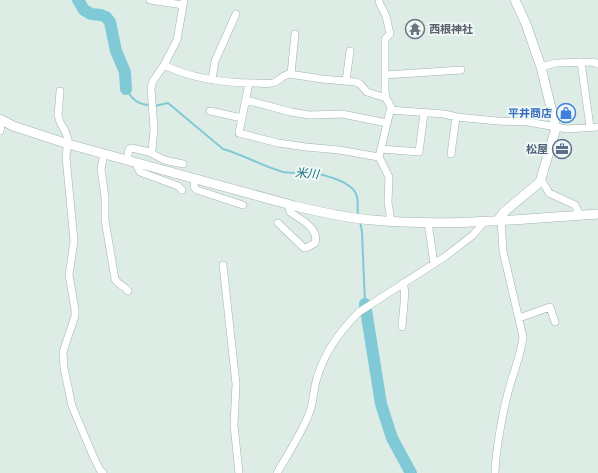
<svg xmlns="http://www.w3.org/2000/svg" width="598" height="473" font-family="Mulish,'Noto Sans JP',sans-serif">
<rect width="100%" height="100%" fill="#deece6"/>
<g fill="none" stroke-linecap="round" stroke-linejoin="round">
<!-- stream -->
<path stroke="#80cad7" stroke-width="2" d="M126,89C132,99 138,105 150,105
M155,106L168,103L223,149C244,155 262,166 283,172C292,174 296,172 304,172C319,173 330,176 343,182C348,185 354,188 356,194C359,200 357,208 358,215
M360,221L362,232L365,304"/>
<!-- river -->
<path stroke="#80cad7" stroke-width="12" d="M78,0L84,10L91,14L101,15L106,17L110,22L116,51L125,72L126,89
M365,304L381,404L392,438L411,473"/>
<defs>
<path id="minor" d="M150,0L183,5
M379,2L386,16L390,34L385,39V91L386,98L391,107L379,157L389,177L388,202L391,221
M581,62L590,127
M164,65C193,79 223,83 254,83C260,83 267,84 273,83C279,81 283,75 289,74L322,79L356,82L360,84L367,92L386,98
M541,67L556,63L594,62L598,64
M291,74L295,34
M385,75L461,70
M212,80L215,61L236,14
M346,81L350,51
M249,83L239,133L278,143L306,147L339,150L379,157
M60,91L58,115L60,122L66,133L68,139L66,157L74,241L69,275L75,310V316L63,352L64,368L72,406L94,458L100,470L103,473
M246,100L291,112L309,115L342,114L387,123
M390,110L444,114L457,117L497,121L528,122L567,129L598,127
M210,111L242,118
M0,131L2,120
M381,149L419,152L424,113
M149,152L164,160L183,164
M104,154L101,169L105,197V220L115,279C118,285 124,285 128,291
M451,154L456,117
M127,160L129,149L132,148L149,152L152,150L154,129L151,88L153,81L164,65L177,40L184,0
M135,162L140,172L178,186L182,190
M195,179L194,187L197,190L243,205
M541,179L549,193L575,205L580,215
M428,222L434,264
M278,223L304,248H306L315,243C320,228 298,218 290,212L288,204
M223,265L236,384L234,425L239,473
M519,318L550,307L555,322
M402,327C402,318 407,290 403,283
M277,473C288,454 301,434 309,414C314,402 313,390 317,378C324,353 341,330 359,312L446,256L473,235L485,221
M495,473C496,447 503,410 510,385C515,369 521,353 523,337L503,251L501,220"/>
<path id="tertiary" d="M0,119L13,126L68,144L295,206C320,212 346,218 373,220C447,227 524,219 598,214
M498,220L504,212L540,182L556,128L541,67L526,24L515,0"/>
</defs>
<!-- minor casing -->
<use href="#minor" stroke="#a1b4ad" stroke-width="8"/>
<!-- tertiary casing -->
<use href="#tertiary" stroke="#a1b4ad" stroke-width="10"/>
<!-- minor -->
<use href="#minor" stroke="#fff" stroke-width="7"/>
<!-- tertiary -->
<use href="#tertiary" stroke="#fff" stroke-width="9"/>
</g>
<!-- icons -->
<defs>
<symbol id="temple-ring" viewBox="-11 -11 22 22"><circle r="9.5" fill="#eff8f4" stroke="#6b7280" stroke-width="1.5"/><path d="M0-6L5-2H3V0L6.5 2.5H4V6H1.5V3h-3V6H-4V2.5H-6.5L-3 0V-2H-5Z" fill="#6b7280"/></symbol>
<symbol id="shop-ring" viewBox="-11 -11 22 22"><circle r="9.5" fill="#eff8f4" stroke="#3f7fe0" stroke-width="1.5"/><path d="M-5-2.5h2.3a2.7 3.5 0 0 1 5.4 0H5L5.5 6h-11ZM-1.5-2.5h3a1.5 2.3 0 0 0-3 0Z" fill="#3f7fe0"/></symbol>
<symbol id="office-ring" viewBox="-11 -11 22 22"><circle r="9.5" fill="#eff8f4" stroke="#5c6f8a" stroke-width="1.5"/><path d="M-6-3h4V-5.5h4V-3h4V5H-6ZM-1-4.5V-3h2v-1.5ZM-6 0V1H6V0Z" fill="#5c6f8a"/></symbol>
</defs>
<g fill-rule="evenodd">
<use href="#temple-ring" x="404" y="18" width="22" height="22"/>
<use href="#shop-ring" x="555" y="102" width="22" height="22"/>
<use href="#office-ring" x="551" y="138" width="22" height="22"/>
</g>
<g text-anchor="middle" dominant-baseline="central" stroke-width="4" stroke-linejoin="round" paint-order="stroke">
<!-- worship labels -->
<g font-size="11" font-weight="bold" fill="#5b616d" stroke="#eff8f4" text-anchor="start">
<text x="429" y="29">西根神社</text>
</g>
<!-- shop labels -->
<g font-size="11" font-weight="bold" fill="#366cbe" stroke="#eff8f4" text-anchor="end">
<text x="552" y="113">平井商店</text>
</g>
<!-- service labels -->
<g font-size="11" font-weight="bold" fill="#4e5e75" stroke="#eff8f4" text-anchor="end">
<text x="548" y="149">松屋</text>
</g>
<!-- water labels -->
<g font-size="12" font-style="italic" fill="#136d7f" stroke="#eff8f4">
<text transform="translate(307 173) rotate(5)">米川</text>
</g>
</g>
</svg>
